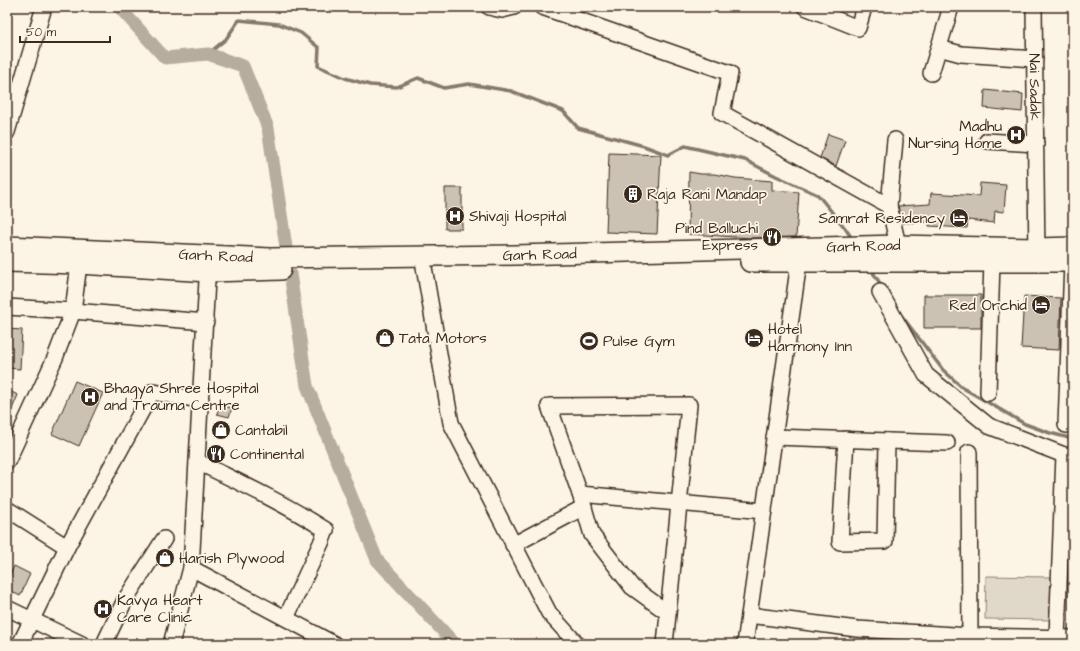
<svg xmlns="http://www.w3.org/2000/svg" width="1080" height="651" font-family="'Architects Daughter',sans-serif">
<rect width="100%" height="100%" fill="#fcf5e5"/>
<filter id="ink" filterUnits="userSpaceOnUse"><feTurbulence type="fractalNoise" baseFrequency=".025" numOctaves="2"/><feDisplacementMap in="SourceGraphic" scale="8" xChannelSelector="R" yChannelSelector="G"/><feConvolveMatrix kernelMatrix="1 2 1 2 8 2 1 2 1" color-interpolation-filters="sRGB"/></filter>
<g filter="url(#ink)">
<!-- green -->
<path fill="#e0d8c8" stroke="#8e8173" d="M986,576L1051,577V620L985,619Z"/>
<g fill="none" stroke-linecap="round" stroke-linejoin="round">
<!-- stream -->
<path stroke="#85796b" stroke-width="3.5" d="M208,54L226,39L239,20L279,24L301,33L319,48L318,66L345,78L370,85L397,87L418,78L444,88L469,84L511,91L563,111L578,128L644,146L668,155L685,146L745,160L776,176L818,195L845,228L853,240
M870,268L883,288
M898,311L943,370L963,388L1025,424L1050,433L1073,439"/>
<!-- canal -->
<path stroke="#b7ad9e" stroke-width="13" d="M119,7L165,58L208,54L243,66L268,128L307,386L377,560L455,644"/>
</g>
<!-- building -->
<path fill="#ccc2b3" stroke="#3b2a1e" d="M985,90L1023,94L1022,112L984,108Z
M828,134L845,140L836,166L820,158Z
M609,153L661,155L657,234L606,232Z
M689,172L701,174H714L735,178L772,181V190L799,192L796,237L751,238L688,234Z
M980,183L1006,185L1004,212L995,211L994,223L968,220L967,228L929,226V222L902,223L898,206L930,204L931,193L979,196Z
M445,188H462V229H445Z
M924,295H981V328H924Z
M1024,296L1061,298L1059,350L1021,348Z
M7,329L22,330L20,369L7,368Z
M75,381L103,393L79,446L52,434Z
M7,390L18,395L7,421Z
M219,405L232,408L229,417L217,414Z
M14,566L30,574L20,596L7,589V581Z"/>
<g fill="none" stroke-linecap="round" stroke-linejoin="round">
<defs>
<g id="minor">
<path d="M489,7L502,10L514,7"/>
<path d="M542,7L730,73L722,113L889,206L898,245L903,254"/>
<path d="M805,7L858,28L864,7"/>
<path id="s1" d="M1034,7L1037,259"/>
<path d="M939,48L961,54L1035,59"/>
<path d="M931,73L951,7"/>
<path d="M7,132L44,7"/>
<path d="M987,141L1036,144"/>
<path d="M889,206L895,140"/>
<path d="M79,264L73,311L206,322"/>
<path d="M424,267L451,423L549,613L577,644"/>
<path d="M880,292L926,375L989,426L1064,455L1073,456"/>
<path d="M7,307L73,311L55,358L7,462"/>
<path d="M988,393L992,261"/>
<path d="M1066,425L1072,262"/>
<path d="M774,437L947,443"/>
<path d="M846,439L840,542L885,541L887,441"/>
<path d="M969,452L970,636"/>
<path d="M198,462C241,483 285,504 326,530L321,543L286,618"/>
<path d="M580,494L592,535L632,587L668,613"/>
<path d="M7,509L67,547"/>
<path d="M513,545L584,507"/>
<path d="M191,568L334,644"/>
<path d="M7,608L82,644"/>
<path d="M749,615L857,629L970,636L1073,638"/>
<path d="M1057,638L1064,455"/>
<path d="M20,644L67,547L152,392L201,400"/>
<path d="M104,644L125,600L164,539"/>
<path d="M171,644L191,568L208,262"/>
<path d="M665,644L689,405L549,406L580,494L764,511"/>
<path d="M745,644L799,262"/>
</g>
<g id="major">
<path id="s2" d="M7,246L270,258L515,255L898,245L1037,248L1073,247"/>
<path d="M7,262L79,264L209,272L281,270"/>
<path d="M750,262H1073"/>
</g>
</defs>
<!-- minor casing -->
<use href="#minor" stroke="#3b2a1e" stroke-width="18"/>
<!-- major casing -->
<use href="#major" stroke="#3b2a1e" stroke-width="22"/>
<!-- minor -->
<use href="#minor" stroke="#fcf5e5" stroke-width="15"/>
<!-- major -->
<use href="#major" stroke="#fcf5e5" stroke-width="19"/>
</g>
</g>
<!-- icons -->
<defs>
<symbol id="hospital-disc" viewBox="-11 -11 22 22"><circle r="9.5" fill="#3b2a1e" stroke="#fcf5e5"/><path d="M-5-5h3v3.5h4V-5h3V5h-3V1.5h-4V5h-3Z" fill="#fff"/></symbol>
<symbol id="building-disc" viewBox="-11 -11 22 22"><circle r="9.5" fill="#3b2a1e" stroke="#fcf5e5"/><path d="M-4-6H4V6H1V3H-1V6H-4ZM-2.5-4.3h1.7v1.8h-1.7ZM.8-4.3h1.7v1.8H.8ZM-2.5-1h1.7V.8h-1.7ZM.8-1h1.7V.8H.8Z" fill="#fff"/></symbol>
<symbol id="hotel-disc" viewBox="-11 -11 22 22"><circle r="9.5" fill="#3b2a1e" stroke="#fcf5e5"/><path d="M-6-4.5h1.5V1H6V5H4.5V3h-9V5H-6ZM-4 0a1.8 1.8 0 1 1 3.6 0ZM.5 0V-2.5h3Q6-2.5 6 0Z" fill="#fff"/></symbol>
<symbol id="restaurant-disc" viewBox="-11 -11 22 22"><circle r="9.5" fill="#3b2a1e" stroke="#fcf5e5"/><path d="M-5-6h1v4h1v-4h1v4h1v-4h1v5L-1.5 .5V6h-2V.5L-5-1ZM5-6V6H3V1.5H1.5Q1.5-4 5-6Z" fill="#fff"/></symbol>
<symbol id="shop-disc" viewBox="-11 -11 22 22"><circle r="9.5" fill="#3b2a1e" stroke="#fcf5e5"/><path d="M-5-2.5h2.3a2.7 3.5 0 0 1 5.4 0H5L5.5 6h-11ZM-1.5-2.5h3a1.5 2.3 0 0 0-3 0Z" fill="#fff"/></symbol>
<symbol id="stadium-disc" viewBox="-11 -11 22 22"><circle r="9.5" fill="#3b2a1e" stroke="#fcf5e5"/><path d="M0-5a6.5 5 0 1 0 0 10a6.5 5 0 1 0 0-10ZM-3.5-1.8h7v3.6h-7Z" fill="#fff"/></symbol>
</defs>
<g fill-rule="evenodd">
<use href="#hospital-disc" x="1005" y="124" width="22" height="22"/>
<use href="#building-disc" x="622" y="183" width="22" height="22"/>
<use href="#hospital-disc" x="444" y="205" width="22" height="22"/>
<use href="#hotel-disc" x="948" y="207" width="22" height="22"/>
<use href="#restaurant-disc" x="761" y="226" width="22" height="22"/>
<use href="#hotel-disc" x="1030" y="294" width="22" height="22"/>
<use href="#shop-disc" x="374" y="327" width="22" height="22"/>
<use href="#hotel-disc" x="743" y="327" width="22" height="22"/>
<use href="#stadium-disc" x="578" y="330" width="22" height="22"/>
<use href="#hospital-disc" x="79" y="386" width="22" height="22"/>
<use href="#shop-disc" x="210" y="419" width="22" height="22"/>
<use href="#restaurant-disc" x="205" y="443" width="22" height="22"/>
<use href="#shop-disc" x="154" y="547" width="22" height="22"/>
<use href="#hospital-disc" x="92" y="598" width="22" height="22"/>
</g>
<g text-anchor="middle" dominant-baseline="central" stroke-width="3.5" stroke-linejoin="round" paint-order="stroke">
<!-- street labels -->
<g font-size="15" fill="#3b2a1e" stroke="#fcf5e5">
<text stroke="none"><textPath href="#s1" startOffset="80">Nai Sadak</textPath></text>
<text stroke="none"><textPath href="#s2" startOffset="857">Garh Road</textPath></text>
<text stroke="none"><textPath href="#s2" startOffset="533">Garh Road</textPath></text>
<text stroke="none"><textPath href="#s2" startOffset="209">Garh Road</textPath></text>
</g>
<!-- poi labels -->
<g font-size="15" fill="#3b2a1e" stroke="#fcf5e5" text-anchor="start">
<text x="1002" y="126" text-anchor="end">Madhu<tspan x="1002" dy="17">Nursing Home</tspan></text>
<text x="647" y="194">Raja Rani Mandap</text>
<text x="469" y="216">Shivaji Hospital</text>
<text x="945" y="218" text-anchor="end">Samrat Residency</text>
<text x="758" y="228" text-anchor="end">Pind Balluchi<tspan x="758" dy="17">Express</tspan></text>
<text x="1027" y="305" text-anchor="end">Red Orchid</text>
<text x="768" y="329">Hotel<tspan x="768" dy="17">Harmony Inn</tspan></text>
<text x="399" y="338">Tata Motors</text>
<text x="603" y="341">Pulse Gym</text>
<text x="104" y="388">Bhagya Shree Hospital<tspan x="104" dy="17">and Trauma Centre</tspan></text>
<text x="235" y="430">Cantabil</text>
<text x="230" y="454">Continental</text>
<text x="179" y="558">Harish Plywood</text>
<text x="117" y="600">Kavya Heart<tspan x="117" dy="17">Care Clinic</tspan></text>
</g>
</g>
<!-- margin -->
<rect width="1080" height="651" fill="none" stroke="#fcf5e5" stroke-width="24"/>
<rect x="12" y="12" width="1056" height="627" fill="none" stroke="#3b2a1e" stroke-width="1.5" filter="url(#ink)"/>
<!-- scale -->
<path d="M20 36v6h90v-6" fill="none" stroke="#3b2a1e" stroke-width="2"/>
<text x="26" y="36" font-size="12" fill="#3b2a1e" stroke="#fcf5e5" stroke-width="3" paint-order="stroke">50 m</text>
</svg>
